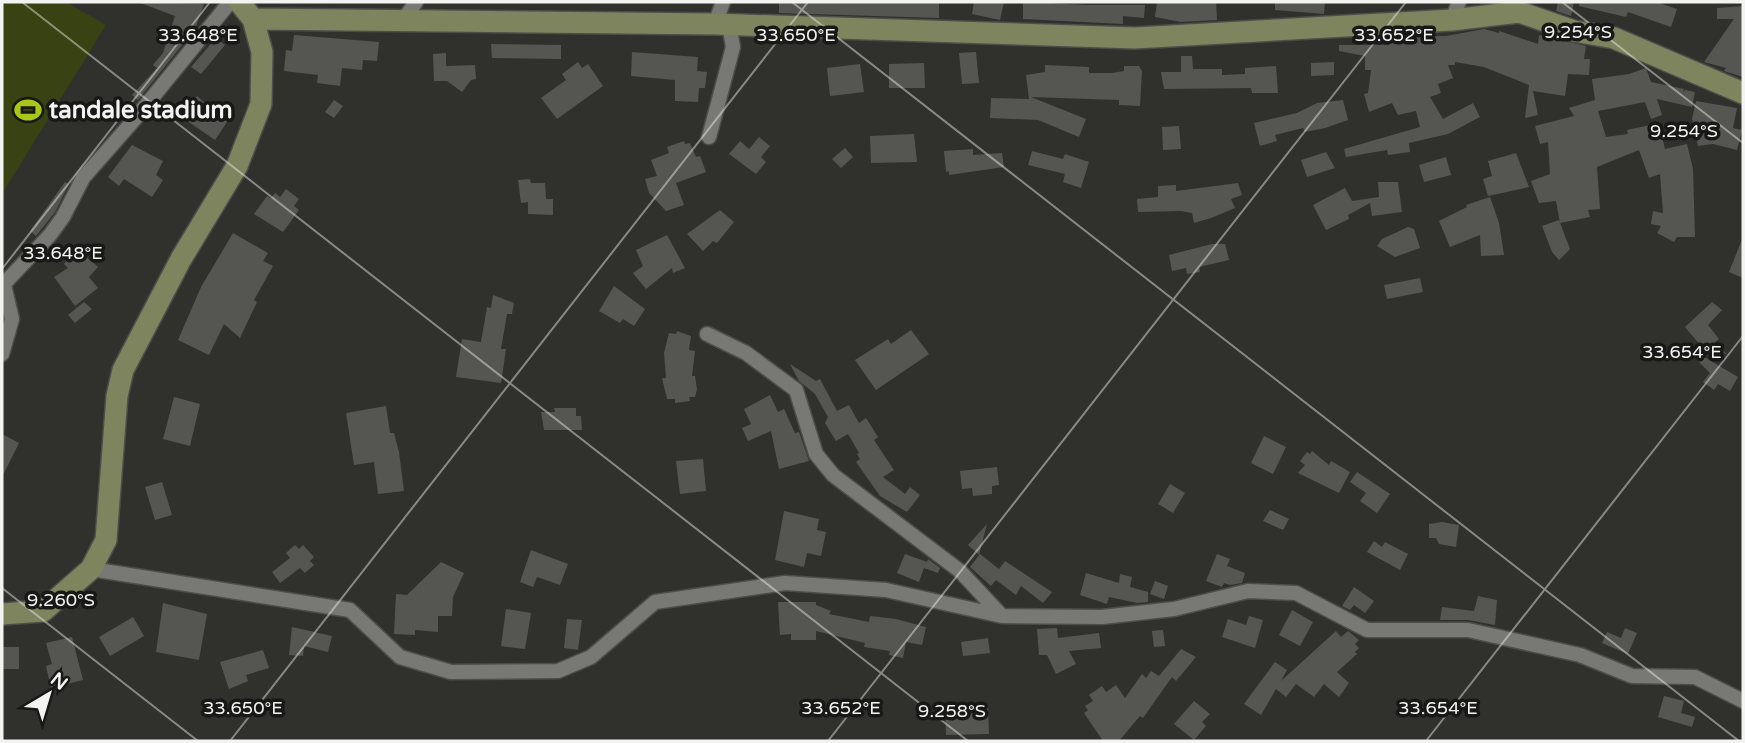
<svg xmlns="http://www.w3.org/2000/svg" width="1745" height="743" font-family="'Varela Round',sans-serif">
<rect width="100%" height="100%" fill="#30312d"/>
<!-- green -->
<path fill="#394212" d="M2,2H66L106,25L2,194Z"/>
<!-- building -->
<path fill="#555651" d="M138,2L204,4L195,29L138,100L132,95L157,68L153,65L163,53L175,16Z
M779,2L939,3V18L779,13Z
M974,2H1004L1000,20L972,14Z
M1023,2L1088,5H1145L1144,18L1123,16V24L1023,19Z
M1157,2H1216L1217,20L1181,22L1155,17Z
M1275,2H1325L1324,14L1275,10Z
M1558,2H1574L1571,16L1556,11Z
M1580,2H1656L1677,9L1671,27L1628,12L1626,17L1579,6Z
M1743,6V77L1724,71L1726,68L1704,62L1734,19H1717V8Z
M1484,29L1499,33V31L1538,44L1539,35L1586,46L1584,59H1590L1589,75L1568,74L1565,96L1533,91L1538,115L1525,118L1529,85L1484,67L1455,62V65H1448L1453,78L1438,84L1441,93L1430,97L1443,119L1473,103L1480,117L1448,134L1409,143L1410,152L1388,155L1387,150L1346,157L1344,149L1420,127L1416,111L1398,115L1392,103L1369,112L1364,94L1368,93L1371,70H1365V56L1339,51V45H1389V37L1446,36Z
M294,35L379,42L377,61L363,60L362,70L342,68L340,86L317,83L318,75L284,71L286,50L292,51Z
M216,38L225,45L201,74L191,67Z
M491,44L561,45V59L492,58Z
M632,52L698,57L697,71L707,72L705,88H699L698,102L675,101V80L631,76Z
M976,52L979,83L962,84L959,53Z
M446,53V66L475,65L476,79L471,80L462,92L447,81H434L433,54Z
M1181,56H1192L1193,69H1222V75L1245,74V68L1276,66L1278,93H1252L1251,88L1164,89L1161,72H1181Z
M578,62L582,68L588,64L603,86L557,119L541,98L566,80L562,74Z
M1334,62V75L1311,76V63Z
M924,63L925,88H889V64Z
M860,64L864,92L830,96L827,68Z
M1045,65L1089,67V73H1112L1124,71V66H1139L1142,71L1140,106L1119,105V100L1031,97L1086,119L1079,137L1038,120L990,118L991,98L1029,99L1026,75L1045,72Z
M1646,68L1651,82L1684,89L1683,93L1685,90L1695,92L1692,107L1657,99L1662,115L1651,119L1645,102L1598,111L1606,137L1628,134L1627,130L1659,123L1665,149L1687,144L1693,169L1695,237H1677L1674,242L1657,233L1661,226L1651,224L1653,211L1663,213L1660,174L1649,178L1639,150L1597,167L1600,209L1588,210L1590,217L1560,223L1556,201L1539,203L1531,181L1550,174L1548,142L1540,144L1535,126L1574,116L1569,108L1595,100L1592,79L1629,74Z
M197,96L227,122L215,140L180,116Z
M334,100L343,106L334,118L325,112Z
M1343,100L1348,120L1325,128L1305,132L1303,128L1275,135L1277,141L1260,146L1254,123L1297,113L1317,103Z
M1696,101L1737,108L1733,128L1742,130L1737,150L1713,144L1698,146L1692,119Z
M1179,126L1181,149L1163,150L1162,127Z
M914,134L917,162L871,163L870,136Z
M759,137L770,146L761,157L766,162L756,174L729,154L740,141L749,149Z
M684,141L685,144L690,143L696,157L700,156L706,172L676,183L684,205L666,211L649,193L645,179L657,176L651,160L669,153L667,147Z
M132,145L163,161L156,175L163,180L152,197L124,179L119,186L108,177Z
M845,148L853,157L841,168L832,159Z
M973,149V155L1002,153L1004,167L949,175V171L946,172L944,151Z
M1032,151L1063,159L1065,154L1089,162L1081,188L1063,182L1065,174L1028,165Z
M1326,152L1335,168L1307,177L1301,160Z
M1516,153L1529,187L1488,196L1483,179L1492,176L1488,161Z
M1446,157L1451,175L1424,182L1419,165Z
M530,179L531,183H545L546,199H553V215L528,214V202L521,203L518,180Z
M65,182L69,184L55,212L36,236L30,231Z
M1378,182H1398L1402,212L1372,216L1370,203L1348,215L1349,219L1326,230L1313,205L1345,188L1352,201L1379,197Z
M1238,183L1242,195L1231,199L1235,208L1211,218L1194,223L1192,213L1181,211L1138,212L1137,199L1158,197V186L1176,185V191Z
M286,189L299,199L294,206L299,210L283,232L254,214L267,196L271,198L275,193L280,197Z
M1490,197L1499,223L1504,255L1481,256L1480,235L1450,247L1439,221L1467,207L1466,205Z
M720,210L734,222L717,243L713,241L703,251L687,234Z
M1559,220L1570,249L1559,260L1552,252L1542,226Z
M1408,227L1414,229L1420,248L1395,257L1377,246L1382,239Z
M233,233L268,253L263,261L273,266L254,300L257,302L240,338L224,324L209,355L178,340L201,287Z
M667,235L685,268L673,273L672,268L646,289L633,273L643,266L636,250Z
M1743,237V278L1729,272Z
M1212,244H1225L1229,260L1199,267L1200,272L1187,274L1186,268L1172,271L1169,255Z
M77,249L98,267L89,277L98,288L75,306L54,277L68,268L64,264Z
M1420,278L1423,292L1387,299L1384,285Z
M614,286L645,309L634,326L623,319L620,323L599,311Z
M493,295L514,303L512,314H507L501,349H506L501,383L456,377L462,339L481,342L487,307L491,308Z
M84,302L92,309L75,323L68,315Z
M1712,302L1722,310L1708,325L1719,339L1715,342L1727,354L1701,346L1685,327Z
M911,330L929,354L876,390L855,360L888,339L891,344Z
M677,331L691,336L689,350L695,351L692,376H695L697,389L695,397H689L690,401L675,403V399H667L662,378H666L664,353L669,333L676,334Z
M1694,351L1738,377L1730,391L1718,384L1714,390L1703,382L1710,373L1691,354Z
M790,364L816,381L820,379L837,411L849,405L859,423L866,418L878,437L874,440L894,470L883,477L905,494L910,487L920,495L907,512L880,496L856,462L860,459L857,454L859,453L848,434L836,441L825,423L828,417L815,394L799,381Z
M770,395L778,412L784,409L795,433L799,432L809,461L779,469L771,431L748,441L742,428L751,424L744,409Z
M174,397L200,404L190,446L163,439Z
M386,406L390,433H394L399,452L404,491L378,494L374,462L354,465L346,413Z
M554,408H576V416H581L582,430H544L541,412H555Z
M2,434L19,443L2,477Z
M1264,436L1286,447L1273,474L1251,463Z
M1312,451L1329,465L1331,461L1350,472L1339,493L1298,473L1305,465L1300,461L1307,452L1310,454Z
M703,459L706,491L680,494L676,461Z
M997,467L999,485L992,486V494L973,496L972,488L962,489L960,471Z
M1357,472L1390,494L1377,513L1360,501L1366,493L1350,482Z
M162,482L172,515L155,520L145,487Z
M1170,484L1185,493L1173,513L1158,504Z
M1270,510L1289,519L1283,530L1263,521Z
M784,511L819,519L817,530L826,532L821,556L807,553L804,567L775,560Z
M1442,522L1459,525L1456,547L1439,544L1436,538H1429V524Z
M987,524L979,555L968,545Z
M1374,541L1382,547L1385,542L1408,554L1400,570L1367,552Z
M295,545L299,549L303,545L314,557L310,561L314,565L305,573L300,568L280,583L272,572L290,558L286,553Z
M531,550L568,564L560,585L537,577L533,587L520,582Z
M905,554L927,562L928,559L940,568L938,573L924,568L925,565L919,582L897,573Z
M980,554L999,569L1005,561L1052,592L1043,603L1021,586L1016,595L996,580L991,586L970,567Z
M1217,554L1230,559L1227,566L1245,573L1242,583L1230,585L1224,583L1222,587L1206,581Z
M441,562L464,573L453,597L452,616H438V632L415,630V635L394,634L396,594L407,595Z
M1086,573L1119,583L1120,574L1132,577L1130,587L1148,592V602L1137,603L1109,597L1107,604L1080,595Z
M1155,581L1168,586L1164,599L1150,594Z
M1354,587L1374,601L1365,613L1354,605L1350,610L1342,606Z
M1478,596L1497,600L1495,625L1468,620H1440L1442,607L1474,611Z
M778,602H816V605L831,611L829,614L869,622L870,616L896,619L926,627L922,645L906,642L903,658L889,655L890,651L864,647L865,643L816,631V640H791V634L780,635Z
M163,603L207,614L199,660L156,652Z
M506,609L531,613L525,649L501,646Z
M1292,610L1313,622L1300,646L1279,635Z
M1249,616L1263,620L1255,648L1222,637L1228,619L1246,625Z
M133,617L144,636L110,656L99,637Z
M567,619L582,620L578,650L564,648Z
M292,627L332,636L328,652L304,646L303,656L289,655Z
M1057,628L1058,638L1099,633L1101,648L1069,651L1076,664L1056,674L1047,655H1039L1037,629Z
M1625,628L1637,633L1628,654L1602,643L1607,632L1621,638Z
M1163,630L1165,646L1154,647L1152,631Z
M1336,631L1341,637L1348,631L1359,640L1355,644L1359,648L1355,652L1357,654L1337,672L1349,683L1339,697L1324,684L1314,697L1296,684L1286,697L1276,689L1261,715L1244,704L1275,662L1287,670L1281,681Z
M72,637L83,680L51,688L46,666L52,664L46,643Z
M988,638L990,653L963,656L961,642Z
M2,647H19V669H2Z
M1181,649L1196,657L1176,681L1172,677L1143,718L1140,716L1119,741H1103L1084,713L1088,710L1085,706L1093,701L1089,695L1102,686L1106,692L1116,685L1125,698L1142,674L1146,678L1151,671L1159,676Z
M263,650L269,668L246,675L248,681L229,689L220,662Z
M1664,696L1684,701L1681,713L1695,717L1692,727L1658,717Z
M1194,701L1210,714L1202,722L1206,726L1194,740L1174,724Z
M945,704H988L989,734L946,735Z"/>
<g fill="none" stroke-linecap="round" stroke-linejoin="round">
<defs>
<path id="street" d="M1452,20L1459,2
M402,22L416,2
M715,24L723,2
M709,137L733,47L729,25
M2,286L50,235L63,217L83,178L134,120L230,2
M707,334L746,353L796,390L816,454L833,475L960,571L1001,615
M2,354L12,319L4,285
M91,569L350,610L400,657L451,672L558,671L591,657L655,602L785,583L886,590L1002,616L1102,617L1174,609L1248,591L1296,593L1367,630H1468L1580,655L1632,676L1695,677L1743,701"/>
<path id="secondary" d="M253,19L715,24L1135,38L1452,20L1519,12L1574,31L1614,38L1743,93
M2,614L43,611L91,569L106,540L117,396L123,370L181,259L237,166L261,104L262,52L253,19L239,2"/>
</defs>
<!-- street casing -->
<use href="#street" stroke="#4d4e4a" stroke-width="17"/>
<!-- secondary casing -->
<use href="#secondary" stroke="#4d4e4a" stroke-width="24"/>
<!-- street -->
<use href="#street" stroke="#787975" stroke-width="14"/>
<!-- secondary -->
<use href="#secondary" stroke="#7d845e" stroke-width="21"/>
</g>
<!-- ticks -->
<path fill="none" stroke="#f3f4f1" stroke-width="2" stroke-opacity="0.45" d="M22,2L968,741M792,2L1739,741M1562,2L1743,143M2,269L210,2M2,588L198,741M230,741L808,2M828,741L1406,2M1426,741L1743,336"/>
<!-- icons -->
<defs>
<symbol id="stadium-bare" viewBox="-9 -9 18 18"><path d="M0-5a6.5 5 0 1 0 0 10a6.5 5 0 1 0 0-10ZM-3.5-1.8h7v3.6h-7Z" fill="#aac717" stroke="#181817" stroke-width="2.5" paint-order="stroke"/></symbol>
</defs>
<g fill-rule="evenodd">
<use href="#stadium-bare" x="9" y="91" width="38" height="38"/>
</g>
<g text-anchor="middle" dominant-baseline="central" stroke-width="7" stroke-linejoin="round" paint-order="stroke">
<!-- poi labels -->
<g font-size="24" font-weight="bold" fill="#f3f4f1" stroke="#181817" text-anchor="start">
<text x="49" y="110">tandale stadium</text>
</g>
</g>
<g font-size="18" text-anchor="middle" fill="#f3f4f1" stroke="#181817" stroke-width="7" stroke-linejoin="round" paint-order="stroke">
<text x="1578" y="38">9.254°S</text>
<text x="198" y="41">33.648°E</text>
<text x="796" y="41">33.650°E</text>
<text x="1394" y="41">33.652°E</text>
<text x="1684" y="137">9.254°S</text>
<text x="63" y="259">33.648°E</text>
<text x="1682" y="358">33.654°E</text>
<text x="61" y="606">9.260°S</text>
<text x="243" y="714">33.650°E</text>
<text x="841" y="714">33.652°E</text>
<text x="1438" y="714">33.654°E</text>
<text x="952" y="717">9.258°S</text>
</g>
<!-- border -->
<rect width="1745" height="743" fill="none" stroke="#f3f4f1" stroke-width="7"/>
<!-- north arrow -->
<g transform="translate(49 694) rotate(38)" stroke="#181817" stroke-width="5" paint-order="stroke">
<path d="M0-5L12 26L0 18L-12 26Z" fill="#f3f4f1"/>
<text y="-10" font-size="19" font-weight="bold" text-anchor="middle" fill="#f3f4f1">N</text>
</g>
</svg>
